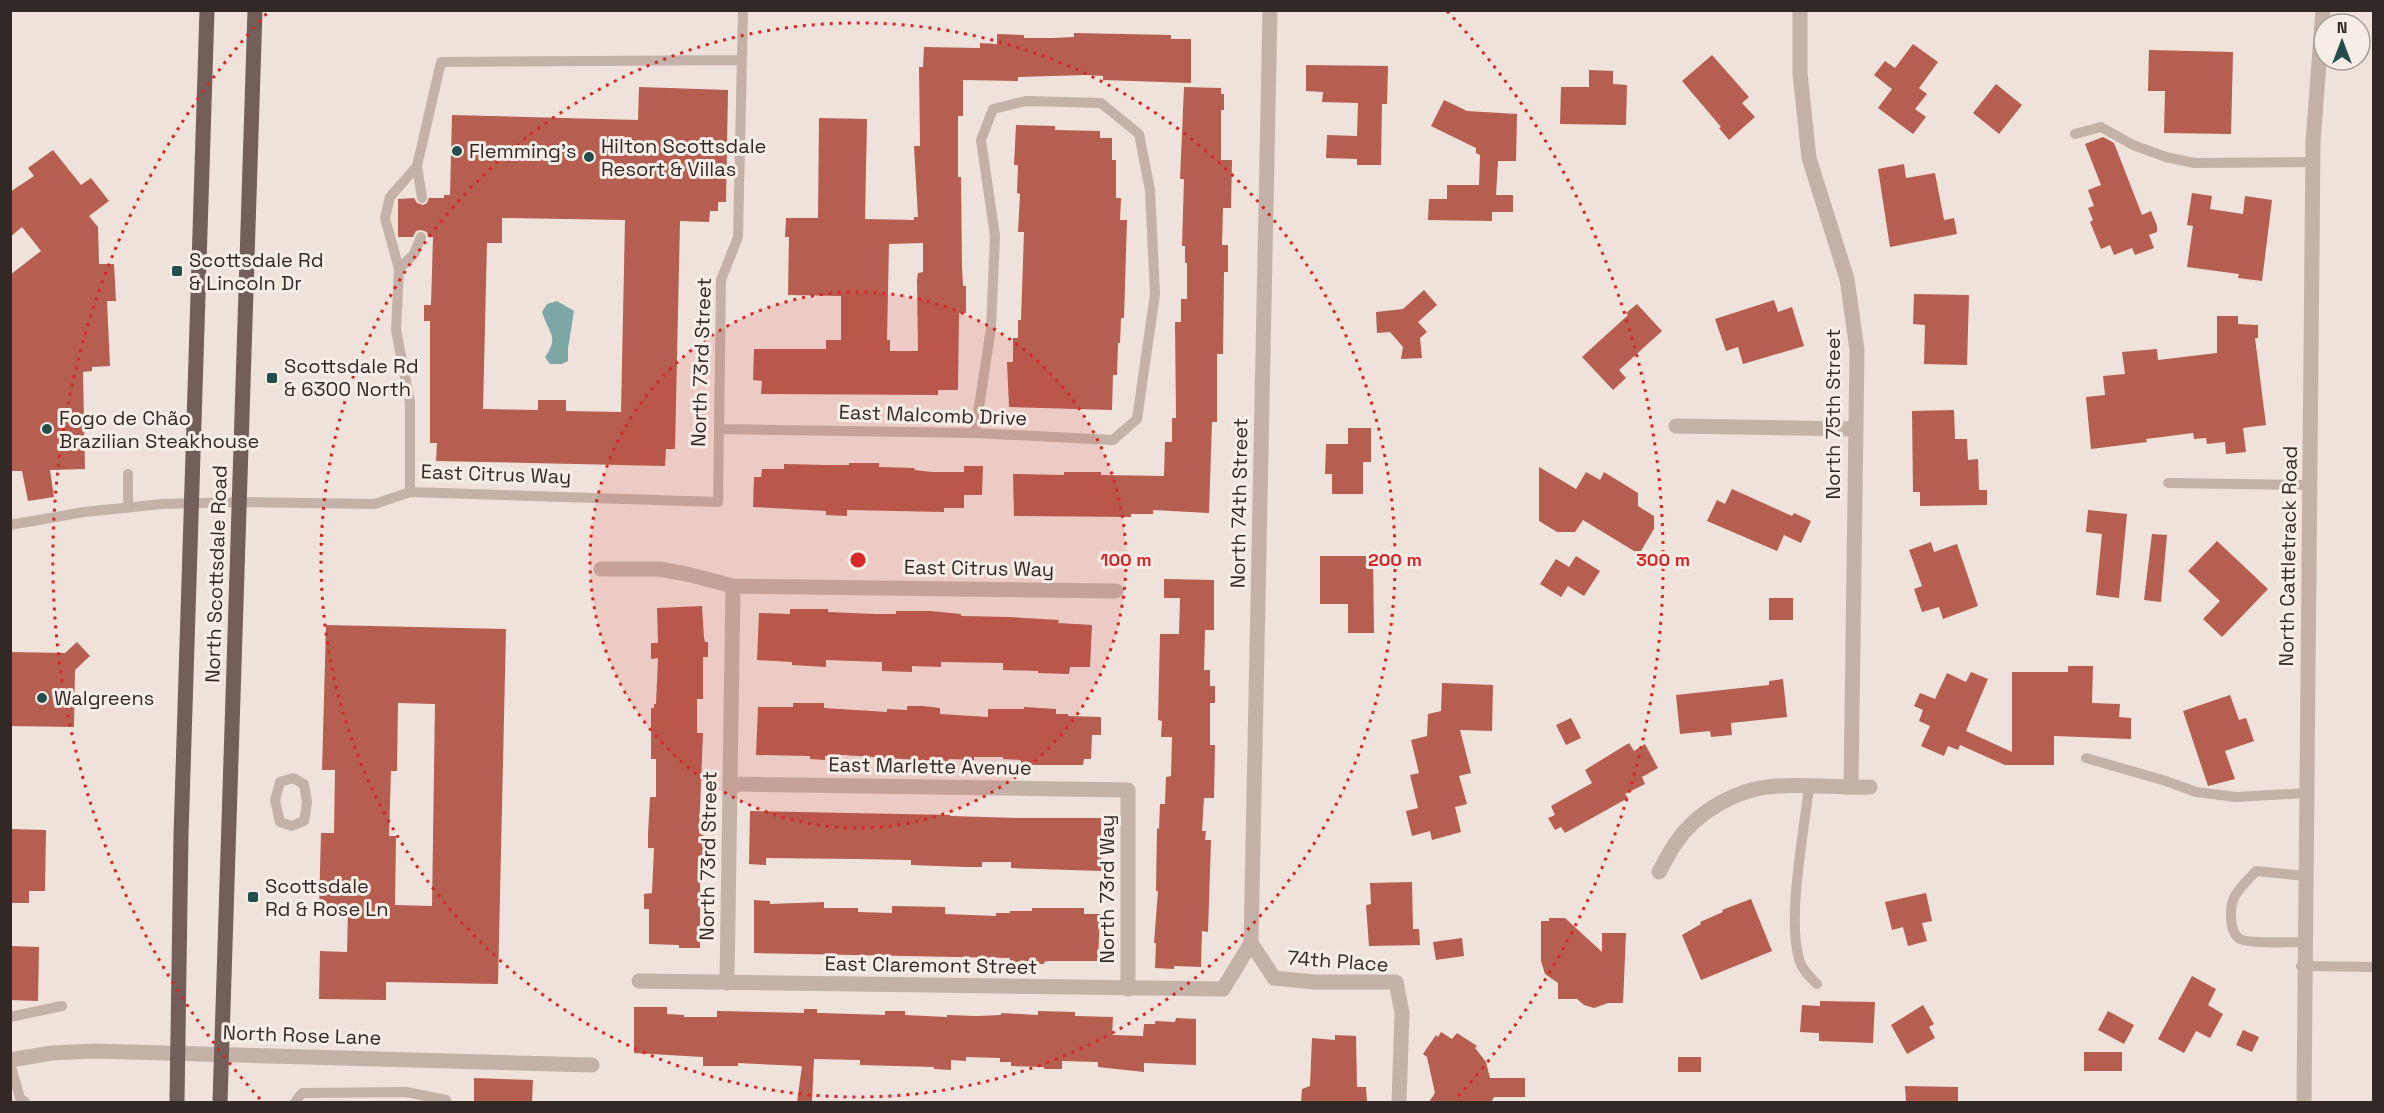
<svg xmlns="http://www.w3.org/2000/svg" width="2384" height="1113" font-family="'Space Grotesk',sans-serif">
<rect width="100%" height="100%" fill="#eee2da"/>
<!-- water -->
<path fill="#7da7a4" d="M557,301L574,311L568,348V361L562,364H550L545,357C560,337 548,332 542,312L547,304Z"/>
<!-- building -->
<path fill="#b65e50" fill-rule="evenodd" d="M1074,33L1171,35V39H1191V83L1103,80V76L1086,75L1018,77V81L963,80V116H958V177H961L962,267L963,286H966V313H959L958,390H938V395L761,394L762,381L753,380L754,349H826V340H841V296L788,295L789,237H785L786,218H818L819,118L867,119L865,219L914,220V217H918L914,146H920L919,67H923L924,47L980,48V43L997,44V34L1024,35V38H1053L1074,37ZM923,243V272L918,273L917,280L918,351H890V340H887L889,244Z
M1913,44L1938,62L1919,88L1927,94L1915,109L1926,117L1913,134L1878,108L1892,89L1874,75L1885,61L1895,68Z
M2149,50L2233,52L2231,134L2164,133L2165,91H2148Z
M1712,55L1749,97L1742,103L1755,117L1729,140L1719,128L1721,127L1682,81Z
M1306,65L1388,66L1387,104H1382L1381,165H1357V159L1326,158L1327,135L1357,136L1358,103L1322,102L1323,92L1306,91Z
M1589,70L1613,71V84L1627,85L1626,125L1560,124L1561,87H1589Z
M1996,84L2022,105L1999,134L1973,113Z
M639,87L728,90L726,202H718V211H710L709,222L680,221L675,449H666L665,466L436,461L437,443H430V321H424V305H431L433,237H428L427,232L421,230L416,231L413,237H398V199L414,198L417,203L423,205L427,203L429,198H444V195H450L452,115L638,120ZM502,218L625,220L621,412L566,411V400H538V410L483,409L487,243H502Z
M1184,87L1221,88V94H1224V110H1221V160H1232L1231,208H1223L1222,245H1228V272H1224L1223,354H1217V422H1212L1209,513L1153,510V514H1131V517L1014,516L1013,474L1064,475V472H1101V475L1164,476L1165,442H1172V418H1176L1175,322H1181V299H1187V263H1185V246H1182L1184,179H1180Z
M1444,100L1467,111L1517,114L1516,161H1498L1496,195H1513V212H1492V221L1428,220L1429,199H1447V185H1479L1480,155L1476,153V148L1431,126Z
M1016,125L1055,126V130L1100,131V138H1112V160H1116V198H1121L1120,220H1127L1124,318H1121L1120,343H1118L1117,375H1113L1112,410L1009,407L1007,362H1013V338H1018V320H1021L1024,232H1018L1020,194L1017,193L1018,165H1014Z
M2103,137L2114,143L2142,215L2151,211L2157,226V232L2149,235L2154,248L2135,255L2132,248L2114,255L2110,245L2101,249L2090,222L2093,220L2088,208L2094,206L2088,190L2101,185L2085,144Z
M53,150L81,185L91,178L109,201L89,216L98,227L99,264H114L116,301H107L110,366L92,367V371L83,372L85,469L50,470L54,497L28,501L22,471H10V275L41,251L22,227L10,237V192L34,176L28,168Z
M1904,164L1906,178L1935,173L1944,220L1954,218L1957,234L1890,247L1878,169Z
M2192,193L2212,196L2210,209L2243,214L2245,196L2272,200L2262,281L2238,278L2239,274L2187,267L2193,226L2187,225Z
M1424,290L1437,305L1418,322L1427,332L1420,338L1422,358L1401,359L1403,347L1390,332L1377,333L1376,312L1403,309Z
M1914,294L1969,295L1967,365L1924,364L1925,325L1913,324Z
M1774,300L1778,312L1792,307L1804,346L1743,364L1738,347L1726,351L1715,319Z
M1637,304L1662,331L1619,370L1626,378L1613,390L1582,357L1628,315L1626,313Z
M2217,316H2238V324L2258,325V338H2255L2266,425L2243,428L2246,452L2226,454L2225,442L2207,444L2206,438L2194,439L2193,433L2146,439L2147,442L2091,449L2086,397L2105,395L2103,376L2125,374L2122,352L2157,349L2158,360L2217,353Z
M1954,410L1955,439H1967L1968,460L1978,459L1979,490H1987V505L1920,506V492H1913L1912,411Z
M1348,428H1371V462H1363V494H1332V474H1325L1326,444H1348Z
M849,463H879V467L915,468L914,470L932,472H964V466H983L982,495H964V508H944V512L847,510V516L826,515V511L753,507L754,477H761L762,469H784V464L827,465H849Z
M1539,467L1576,489L1586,472L1600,480L1604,472L1638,493V506L1654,516V529L1639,554L1583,520L1575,532H1557L1539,521Z
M1732,489L1792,516L1794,513L1811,521L1801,543L1784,535L1777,551L1707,521L1717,500L1725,504Z
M2088,510L2127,514L2119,598L2096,595L2102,534L2086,532Z
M2152,534L2167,535L2161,602L2144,600Z
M2217,541L2268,589L2222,637L2203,619L2220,601L2188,571Z
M1931,542L1934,552L1957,544L1978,606L1943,619L1939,607L1922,612L1914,589L1922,586L1909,550Z
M1320,556H1373L1374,633H1348V604H1320Z
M1576,556L1600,571L1584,596L1568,586L1561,597L1540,584L1556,559L1569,567Z
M1164,579L1214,580V630H1205L1204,670H1210V686H1215V703H1210V745H1215L1214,798H1204L1202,831H1206L1205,840H1211L1208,932L1202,931L1201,967L1174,966V969L1155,968L1156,943H1154L1158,891H1156L1157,828L1159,829L1160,804H1165L1166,777L1171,776L1172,737H1161L1162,721L1158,720L1160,634H1179L1180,598H1164Z
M1769,598H1793V620H1769Z
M702,606L704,638L705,642H708V657H703V699H697V733H703L699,833L704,836V855H700V948H679V945L649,944V909H644V894L652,893L654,848H648V834L650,797H656V759H651V708H654V704H656L658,658L651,659V643H658L657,608Z
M790,609H828V612L875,614H896V611H930L961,614V616L1009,617L1059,620L1058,623L1092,625L1090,667H1070L1069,674L1038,673V671L1003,670V663L941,662V667L912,666V672L882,671V662L826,660V667L792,665V662L757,660L759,613L790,614Z
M326,625L506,629L498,984L386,982V1000L319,999L320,951L347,952L348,909H319L321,833H334L335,770H322ZM398,703L435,704L432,906L395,905L396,836H389L391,771H397Z
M77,642L90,656L75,670L74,727L10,726V652L65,653Z
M2068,666H2093L2092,703L2120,704L2119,717L2131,718V739L2054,736V765H2005L1960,745L1958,750L1948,746L1944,756L1921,746L1930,726L1919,721L1923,710L1914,706L1920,693L1935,699L1947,673L1966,682L1971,672L1988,679L1966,731L2012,752V672H2068Z
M1783,679L1787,717L1731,723L1732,735L1711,737L1710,731L1680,734L1676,695L1769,685V681Z
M1442,683L1493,685L1492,731L1460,730L1471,773L1459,776L1467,804L1455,807L1461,832L1432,840L1430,831L1412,836L1406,811L1418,808L1410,775L1419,773L1411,740L1427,736L1428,714L1441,711Z
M2230,695L2239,720L2246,718L2254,741L2225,751L2235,779L2208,786L2183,711Z
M793,703H824V708L887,712V709L907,710V706H923L940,708V714L988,717V709H1024V707L1056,709V714H1068V716L1101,717V735H1092L1091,759H1084L1083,765H1021V760L1003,759V757H974V760L949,759L948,762L843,755L825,756V760L810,759V756L756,755L758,707H793Z
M1571,718L1581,738L1566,745L1556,725Z
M1629,743L1634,751L1645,744L1658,768L1642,777L1645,784L1625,794L1628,798L1565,833L1561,827L1555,830L1548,818L1555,815L1551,806L1592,783L1585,770Z
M750,811L950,815V816L1020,818H1101V871L1011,868V862H982V867H966L911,865V860L855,859L766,858V865L749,864Z
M10,829L46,830L45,891H29V903H10Z
M1412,882L1413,929H1419L1420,945L1369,946L1366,905L1371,904L1370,883Z
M1926,893L1932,921L1922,923L1927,941L1908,946L1903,927L1892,930L1885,902Z
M1751,899L1772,951L1701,980L1682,935L1701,924L1700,922L1723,912L1722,910Z
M754,900L770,901V904L824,902V908H858V912L892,913V906L945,907V914L996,916V913H1010V911H1032V908H1084V914H1100L1098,961H1048L1044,962V964H1027V962H1010V958L754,953Z
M1549,918H1565L1602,952V933H1626L1623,1003H1608L1594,1008L1584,1005L1577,999H1558V983L1545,974L1541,961V921H1549Z
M1462,938L1464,956L1436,960L1433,942Z
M10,946L39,947L38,1001L10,1000Z
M2192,976L2216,989L2208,1005L2223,1014L2210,1038L2196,1031L2184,1053L2158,1039Z
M1820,1001L1875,1002L1873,1043L1819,1041V1033L1800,1032L1802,1005L1820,1006Z
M1923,1005L1934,1024L1929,1027L1935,1038L1907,1054L1891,1025Z
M634,1007H667V1014L684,1015V1017H717V1011L804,1013V1009H817V1013H821L885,1015V1011H905V1015L947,1017V1015L977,1016L1001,1015V1013L1038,1015V1011L1075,1012V1016L1113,1017L1112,1035L1143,1036L1144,1024H1155V1021L1175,1022L1176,1018L1196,1019V1065L1144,1063V1072L1098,1067V1062L1062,1061V1069H1044V1067L1011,1066V1062H1000V1058L966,1057V1061L951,1060V1070L934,1069V1067L860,1065V1060L814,1059L812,1102H797L802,1066L738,1063V1066H703V1057L634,1053Z
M2108,1011L2134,1025L2124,1044L2098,1030Z
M2243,1030L2259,1037L2252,1052L2236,1045Z
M1441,1032L1452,1039L1457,1033L1477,1046L1475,1048L1486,1062L1490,1078H1525V1097H1494L1491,1102H1429L1435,1093L1427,1057L1423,1054L1436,1035L1438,1037Z
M1335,1035L1356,1036L1357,1087H1366L1367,1102H1301L1302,1089L1310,1086L1312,1038L1335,1040Z
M2084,1052H2122V1071H2084Z
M1678,1057H1701V1072H1678Z
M474,1078L533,1080L532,1102H474Z
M1905,1086L1958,1087V1102H1906Z"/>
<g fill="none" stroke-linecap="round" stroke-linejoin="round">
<!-- lane -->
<path stroke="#c4b2a8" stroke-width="10" d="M2075,134L2101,127L2133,145L2166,157L2194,163L2313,162
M417,166L422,198
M399,269L414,254L421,237
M720,429L975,433L1113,440L1137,419L1155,294L1150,190L1139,134L1101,103L1026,101L993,109L981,140L995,236L991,328L975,433
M2168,483L2310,485
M410,492V402L396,330L399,269L385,218L390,197L417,166L441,62L742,60
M128,508V474
M10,525L84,512L162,504L239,502L375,504L410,492L718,502L721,280L738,237L743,10
M2086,758L2166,781L2196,792L2236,797L2307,793
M293,778L304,784L307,803L304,821L292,826L280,822L275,800L280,782Z
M1809,787C1804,832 1786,922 1800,962C1803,971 1811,978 1817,984
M2306,942C2292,942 2249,944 2240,939C2229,933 2229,906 2235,896C2240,887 2249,879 2256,871L2306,876
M2301,966L2374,967
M10,1017L62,1006
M10,1063L20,1098L25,1102
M295,1102L302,1093L406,1092L446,1100"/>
<!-- street -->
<path stroke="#c4b2a8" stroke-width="15" d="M1800,10V73L1809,158L1847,279L1857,350L1851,787
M1676,426L1856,429
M601,569H659L687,574L733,586L1116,591
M731,784L1128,790V989
M1659,872C1664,863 1669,853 1675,844C1697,811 1738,788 1777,786C1808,784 1839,788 1870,787
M1251,943L1274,978L1314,982H1396L1402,1013L1399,1102
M639,981L1223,989L1251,943L1270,10
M727,983L733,586
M10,1060L52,1053L93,1051L592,1065
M2304,1102L2313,142L2323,10"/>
<!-- primary -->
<path stroke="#725f5a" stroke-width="15" d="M177,1102L181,835L207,10
M220,1102L255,10"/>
</g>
<!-- distance rings -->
<circle cx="858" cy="560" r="268" fill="#d62828" fill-opacity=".12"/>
<g fill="none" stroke="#d62828" stroke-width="3" stroke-dasharray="3 6">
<circle cx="858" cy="560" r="268"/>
<circle cx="858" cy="560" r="537"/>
<path d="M260 1099A805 805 0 0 1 269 11M1447 11A805 805 0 0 1 1456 1099"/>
</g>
<!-- markers -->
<g fill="#224e4c" stroke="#f6ede6" stroke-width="2">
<circle cx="457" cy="151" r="6"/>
<circle cx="589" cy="157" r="6"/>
<rect x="171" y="265" width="12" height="12" rx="3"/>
<rect x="266" y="372" width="12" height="12" rx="3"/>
<circle cx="47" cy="429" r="6"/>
<circle cx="42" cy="698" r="6"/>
<rect x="247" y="891" width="12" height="12" rx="3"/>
</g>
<g text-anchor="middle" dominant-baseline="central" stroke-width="6" stroke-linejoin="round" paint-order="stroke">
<!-- poi labels -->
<g font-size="20" fill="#322927" stroke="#f6ede6" text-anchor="start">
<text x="601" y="146">Hilton Scottsdale<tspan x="601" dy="23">Resort &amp; Villas</tspan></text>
<text x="469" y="151">Flemming's</text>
<text x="189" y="260">Scottsdale Rd<tspan x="189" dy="23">&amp; Lincoln Dr</tspan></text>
<text x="284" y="366">Scottsdale Rd<tspan x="284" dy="23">&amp; 6300 North</tspan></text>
<text x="59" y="418">Fogo de Chão<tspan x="59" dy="23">Brazilian Steakhouse</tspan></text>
<text x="54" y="698">Walgreens</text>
<text x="265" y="886">Scottsdale<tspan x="265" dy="23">Rd &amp; Rose Ln</tspan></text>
</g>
<!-- street labels -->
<g font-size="20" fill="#322927" stroke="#f6ede6">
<text transform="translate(701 362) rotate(-88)">North 73rd Street</text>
<text transform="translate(1833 414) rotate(-90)">North 75th Street</text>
<text transform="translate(933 415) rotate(2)">East Malcomb Drive</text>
<text transform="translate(496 474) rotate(2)">East Citrus Way</text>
<text transform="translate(1239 503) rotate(-89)">North 74th Street</text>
<text transform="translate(2288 556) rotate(-89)">North Cattletrack Road</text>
<text transform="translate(979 568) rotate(1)">East Citrus Way</text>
<text transform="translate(216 574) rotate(-88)">North Scottsdale Road</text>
<text transform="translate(930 766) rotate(1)">East Marlette Avenue</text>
<text transform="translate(708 856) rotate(-89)">North 73rd Street</text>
<text transform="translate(1107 889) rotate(-90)">North 73rd Way</text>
<text transform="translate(1338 961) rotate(4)">74th Place</text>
<text transform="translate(931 965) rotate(1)">East Claremont Street</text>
<text transform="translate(302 1035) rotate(2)">North Rose Lane</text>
</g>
</g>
<circle cx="858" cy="560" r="9" fill="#d62828" stroke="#f6ede6" stroke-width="3"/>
<g font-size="18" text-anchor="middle" font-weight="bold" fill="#d62828" stroke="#f6ede6" stroke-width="6" stroke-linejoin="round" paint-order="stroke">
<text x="1126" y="566">100 m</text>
<text x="1395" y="566">200 m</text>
<text x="1663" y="566">300 m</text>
</g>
<!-- border -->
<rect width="2384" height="1113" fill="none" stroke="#322927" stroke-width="24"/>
<!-- north arrow -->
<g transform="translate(2342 42)"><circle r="28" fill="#f6ede6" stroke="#a89f9a" stroke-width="1.5"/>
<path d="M0-4.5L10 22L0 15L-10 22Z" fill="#224e4c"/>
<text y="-9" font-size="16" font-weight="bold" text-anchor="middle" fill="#322927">N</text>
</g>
</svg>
